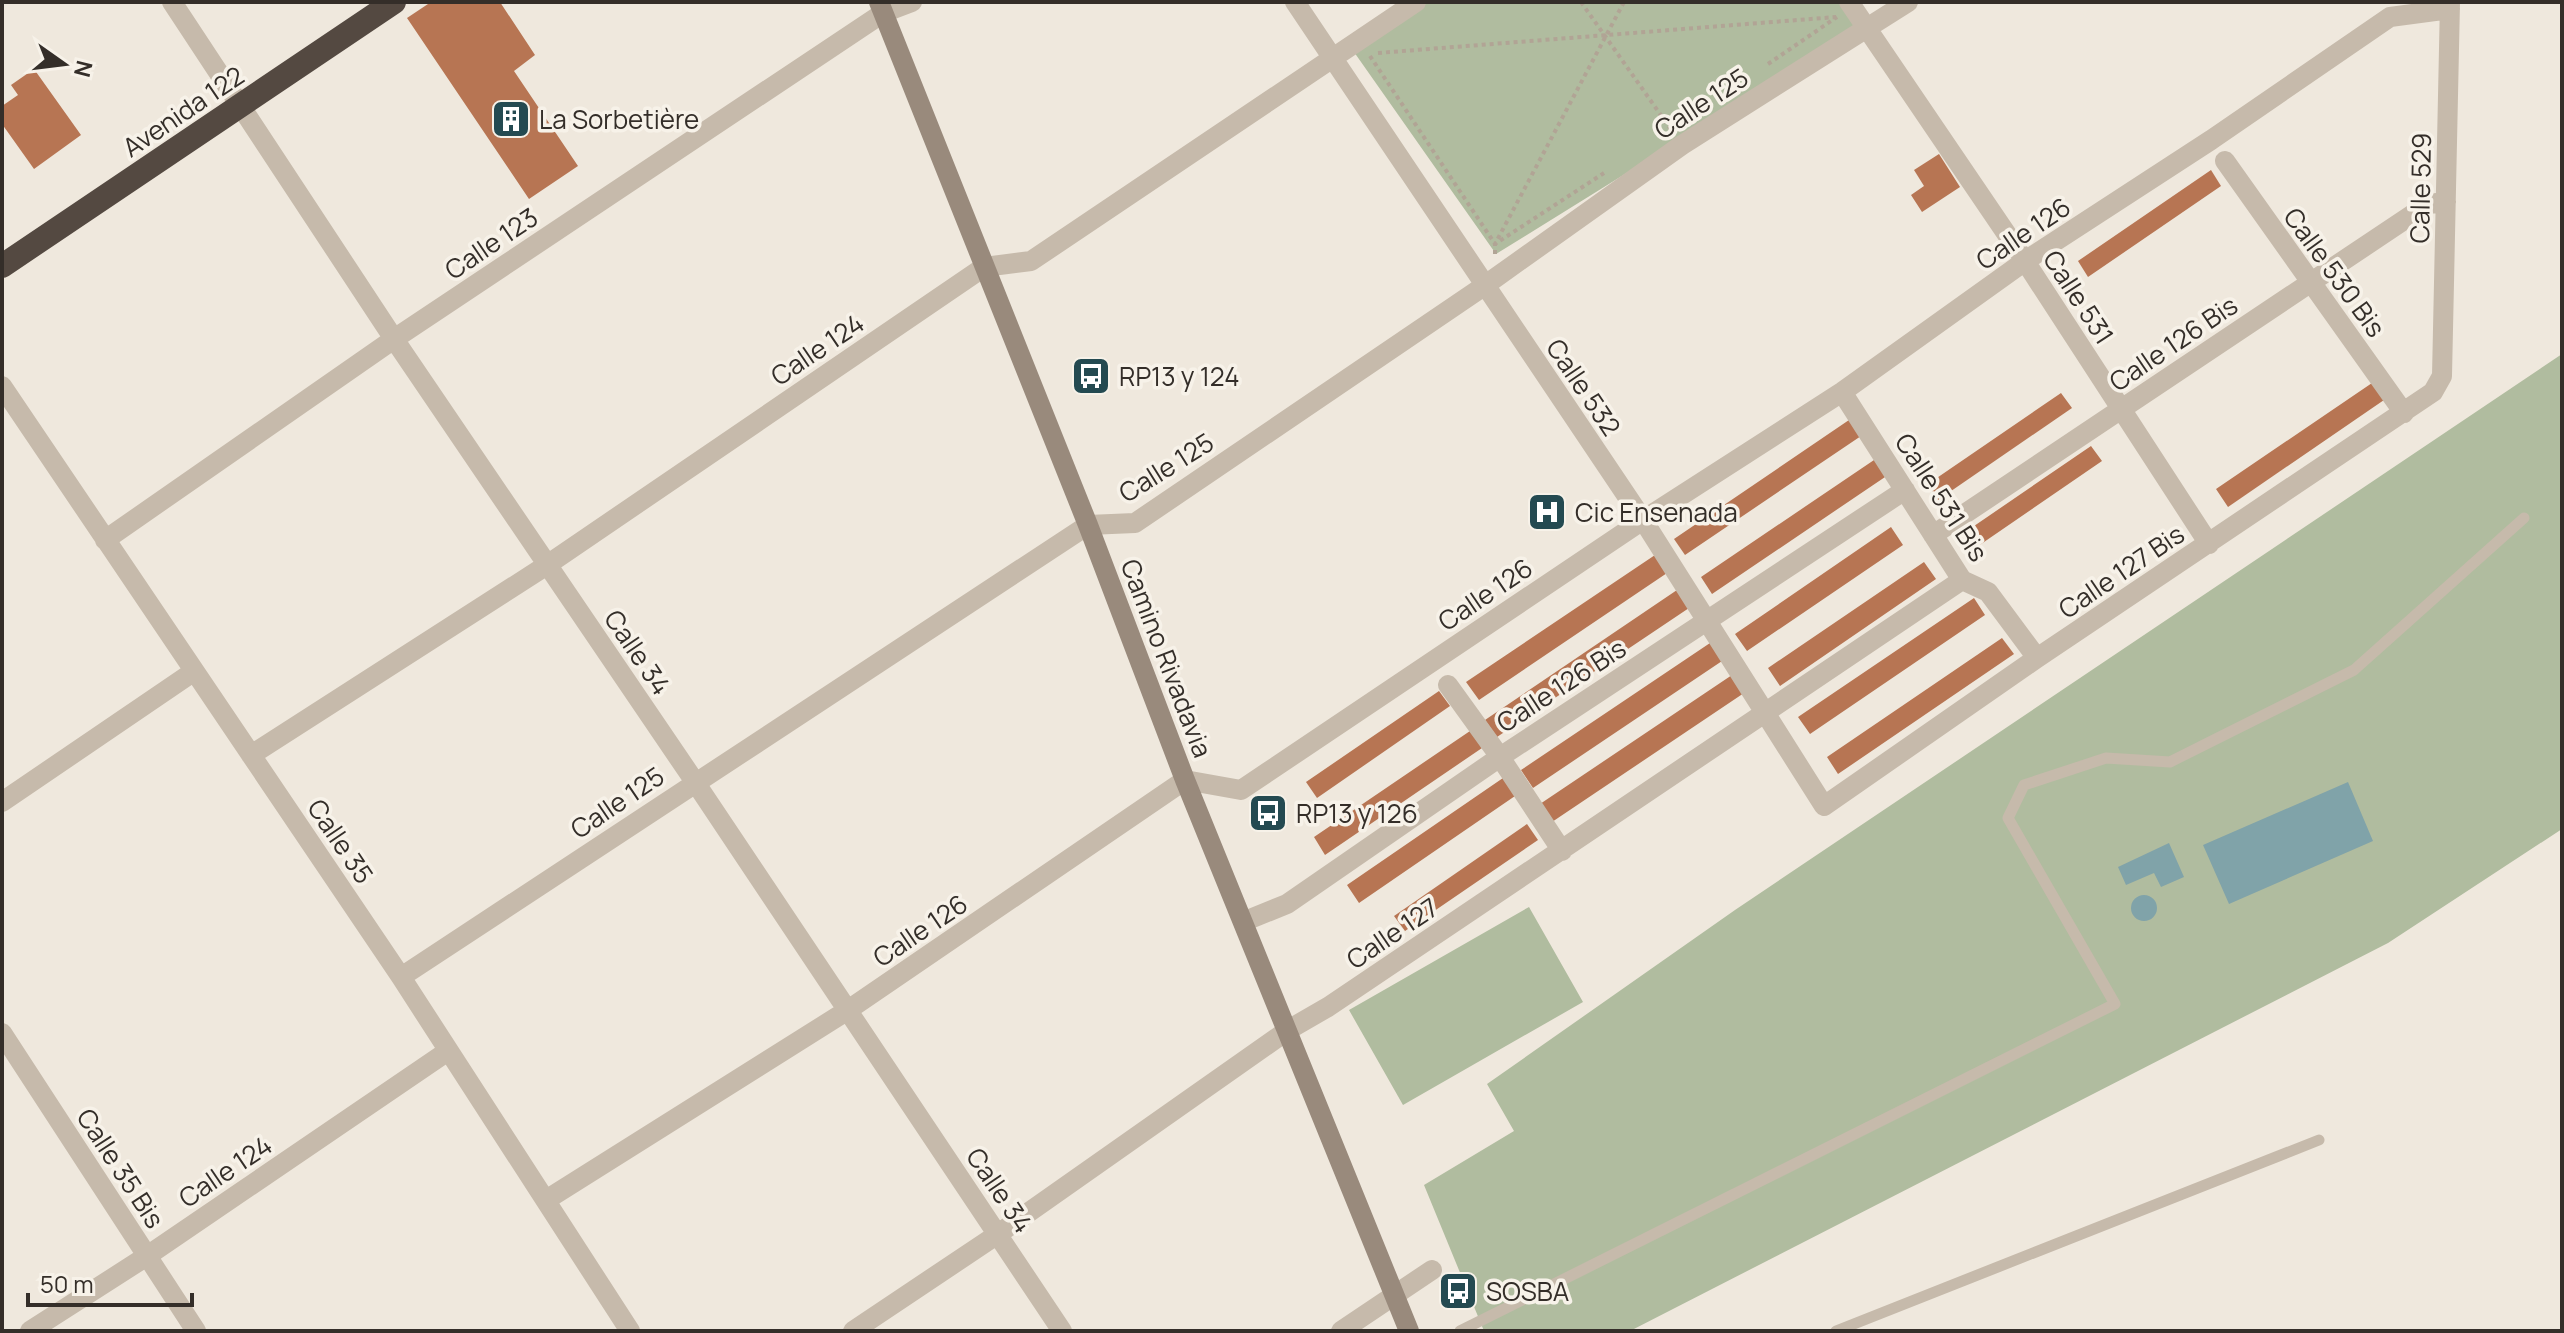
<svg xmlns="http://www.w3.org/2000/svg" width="2564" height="1333" font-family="Manrope,sans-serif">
<rect width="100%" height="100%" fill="#efe8dd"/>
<!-- green -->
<path fill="#b0bc9f" d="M1428,2H1845L1862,27L1496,254L1354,52Z
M2562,354V829L2388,943L1630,1331H1484L1424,1185L1514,1131L1487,1084L1735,910Z
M1529,907L1583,1002L1403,1105L1349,1010Z"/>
<!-- water -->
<path fill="#80a3a9" d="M2348,782L2373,841L2229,904L2203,845Z
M2169,843L2184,877L2161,887L2154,873L2126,885L2118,867Z
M2131 908a13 13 0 1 1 26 0a13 13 0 1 1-26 0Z"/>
<!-- building -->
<path fill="#b77553" d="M431,2H500L535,55L514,71L578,166L529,199L407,18Z
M34,69L81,135L34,169L2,124V106L18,95L11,85Z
M1939,154L1960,187L1922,212L1911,195L1924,186L1914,170Z
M2211,170L2221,186L2088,277L2078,261Z
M2372,383L2384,400L2228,507L2216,489Z
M2061,393L2072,408L1938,500L1928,484Z
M1849,420L1861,436L1685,555L1674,539Z
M2091,446L2102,461L1968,553L1958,537Z
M1877,458L1888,475L1712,594L1701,577Z
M1891,527L1903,545L1747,651L1735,634Z
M1658,553L1670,571L1479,700L1466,682Z
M1924,562L1936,579L1780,686L1768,668Z
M1677,590L1689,608L1497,737L1485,720Z
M1974,598L1985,615L1810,734L1798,717Z
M2002,638L2014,654L1838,774L1827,757Z
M1713,641L1725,659L1533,788L1521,770Z
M1732,675L1744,693L1552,822L1540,804Z
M1439,691L1450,706L1317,798L1306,782Z
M1470,731L1482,748L1325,855L1314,837Z
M1503,778L1515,796L1359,903L1347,885Z
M1527,824L1538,840L1405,931L1394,916Z"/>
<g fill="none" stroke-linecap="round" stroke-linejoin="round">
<!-- path -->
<path stroke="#b1a495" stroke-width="4" stroke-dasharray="4 4" stroke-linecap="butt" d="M1581,2L1670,128
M1378,53L1836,17
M1370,56L1495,244L1604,173
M1768,64L1837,17
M1495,254V244L1624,2"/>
<!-- lane -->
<path stroke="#c6baab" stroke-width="11" d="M1460,1331L2115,1004L2008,818L2024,785L2106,758L2170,762L2354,670L2524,518
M1836,1331L2319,1140"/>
<!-- street -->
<path stroke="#c6baab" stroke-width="20" d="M172,2L394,339L695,782L1062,1331
M1295,2L1643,520L1824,806L2037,658L2433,392L2442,376L2450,2
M1849,2L2025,261L2209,544
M2225,161L2404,413
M2,386L401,977L630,1331
M1842,392L1962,580L1988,592L2037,658
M1933,535L2428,204L2446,202
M105,540L394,339L883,13L912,2
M1448,685L1500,757L1562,851
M251,755L547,565L984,267L1031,261L1416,2
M2,802L193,672
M1245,921L1287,904L1500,757L1905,490
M401,977L1088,525L1135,523L1484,286L1682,145L1908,2
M2,1033L196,1331
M546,1200L848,1010L1185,780L1241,790L1643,520L1842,392L2025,261L2211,140L2390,17L2450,9
M30,1331L147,1256L448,1051
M853,1331L998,1234L1288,1030L1328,1007L1962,580
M1341,1331L1432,1270"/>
<!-- secondary -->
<path stroke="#998a7c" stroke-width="20" d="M879,2L1088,525L1185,780L1409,1331"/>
<!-- highway -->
<path stroke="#544941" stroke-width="24" d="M2,266L394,2"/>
</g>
<!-- icons -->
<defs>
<symbol id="building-square" viewBox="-11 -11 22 22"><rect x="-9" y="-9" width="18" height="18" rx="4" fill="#244a51" stroke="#f7f2e9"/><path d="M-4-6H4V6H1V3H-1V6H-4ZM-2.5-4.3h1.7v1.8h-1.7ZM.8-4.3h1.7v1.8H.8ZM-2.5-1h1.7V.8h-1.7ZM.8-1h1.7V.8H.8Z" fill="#fff"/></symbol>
<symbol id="bus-square" viewBox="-11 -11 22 22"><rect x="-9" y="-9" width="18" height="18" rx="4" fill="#244a51" stroke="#f7f2e9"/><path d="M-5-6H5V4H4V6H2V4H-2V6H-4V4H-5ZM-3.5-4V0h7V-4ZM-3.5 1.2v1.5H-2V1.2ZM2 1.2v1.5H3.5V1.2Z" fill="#fff"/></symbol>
<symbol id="hospital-square" viewBox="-11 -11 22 22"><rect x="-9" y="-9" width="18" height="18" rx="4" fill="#244a51" stroke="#f7f2e9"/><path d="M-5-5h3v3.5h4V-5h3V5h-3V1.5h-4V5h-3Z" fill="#fff"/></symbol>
</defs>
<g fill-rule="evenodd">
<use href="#building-square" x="489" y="97" width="44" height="44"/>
<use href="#bus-square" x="1069" y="354" width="44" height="44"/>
<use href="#hospital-square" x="1525" y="490" width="44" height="44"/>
<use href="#bus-square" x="1246" y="791" width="44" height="44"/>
<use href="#bus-square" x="1436" y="1269" width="44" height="44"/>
</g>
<g text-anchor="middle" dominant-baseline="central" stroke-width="7" stroke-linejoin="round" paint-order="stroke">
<!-- street labels -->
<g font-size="26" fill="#342e29" stroke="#f7f2e9">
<text transform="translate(1701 103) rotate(-33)">Calle 125</text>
<text transform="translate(183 111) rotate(-34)">Avenida 122</text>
<text transform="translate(2420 188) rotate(-89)">Calle 529</text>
<text transform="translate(2023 233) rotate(-34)">Calle 126</text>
<text transform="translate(491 243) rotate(-34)">Calle 123</text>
<text transform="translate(2335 272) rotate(54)">Calle 530 Bis</text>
<text transform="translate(2079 297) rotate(57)">Calle 531</text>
<text transform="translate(2173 343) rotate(-34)">Calle 126 Bis</text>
<text transform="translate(817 349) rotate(-34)">Calle 124</text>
<text transform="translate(1584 387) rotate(56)">Calle 532</text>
<text transform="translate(1166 467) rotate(-32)">Calle 125</text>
<text transform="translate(1942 497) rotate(57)">Calle 531 Bis</text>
<text transform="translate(2121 571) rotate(-34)">Calle 127 Bis</text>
<text transform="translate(1485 594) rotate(-34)">Calle 126</text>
<text transform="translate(638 652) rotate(56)">Calle 34</text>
<text transform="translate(1167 658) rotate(69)">Camino Rivadavia</text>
<text transform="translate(1561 685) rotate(-33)">Calle 126 Bis</text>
<text transform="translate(617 802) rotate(-34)">Calle 125</text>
<text transform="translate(341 841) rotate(56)">Calle 35</text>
<text transform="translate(920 930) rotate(-34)">Calle 126</text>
<text transform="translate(1392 933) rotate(-34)">Calle 127</text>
<text transform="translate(121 1168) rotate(57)">Calle 35 Bis</text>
<text transform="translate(225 1171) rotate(-34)">Calle 124</text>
<text transform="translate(1000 1190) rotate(56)">Calle 34</text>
</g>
<!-- poi labels -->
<g font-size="26" fill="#342e29" stroke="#f7f2e9" text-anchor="start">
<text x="539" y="119">La Sorbetière</text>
<text x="1119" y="376">RP13 y 124</text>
<text x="1575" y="512">Cic Ensenada</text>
<text x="1296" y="813">RP13 y 126</text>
<text x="1486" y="1291">SOSBA</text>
</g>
</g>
<!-- border -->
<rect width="2564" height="1333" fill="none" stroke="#342e29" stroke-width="8"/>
<!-- north arrow -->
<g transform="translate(64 64) rotate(104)" stroke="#f7f2e9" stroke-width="6" paint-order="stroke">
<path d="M0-6L14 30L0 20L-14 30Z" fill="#342e29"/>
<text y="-12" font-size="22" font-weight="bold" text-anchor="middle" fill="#342e29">N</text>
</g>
<!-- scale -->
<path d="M28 1293v12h164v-12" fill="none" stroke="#342e29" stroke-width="4"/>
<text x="40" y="1293" font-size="24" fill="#342e29" stroke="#f7f2e9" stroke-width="6" paint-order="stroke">50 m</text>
</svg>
